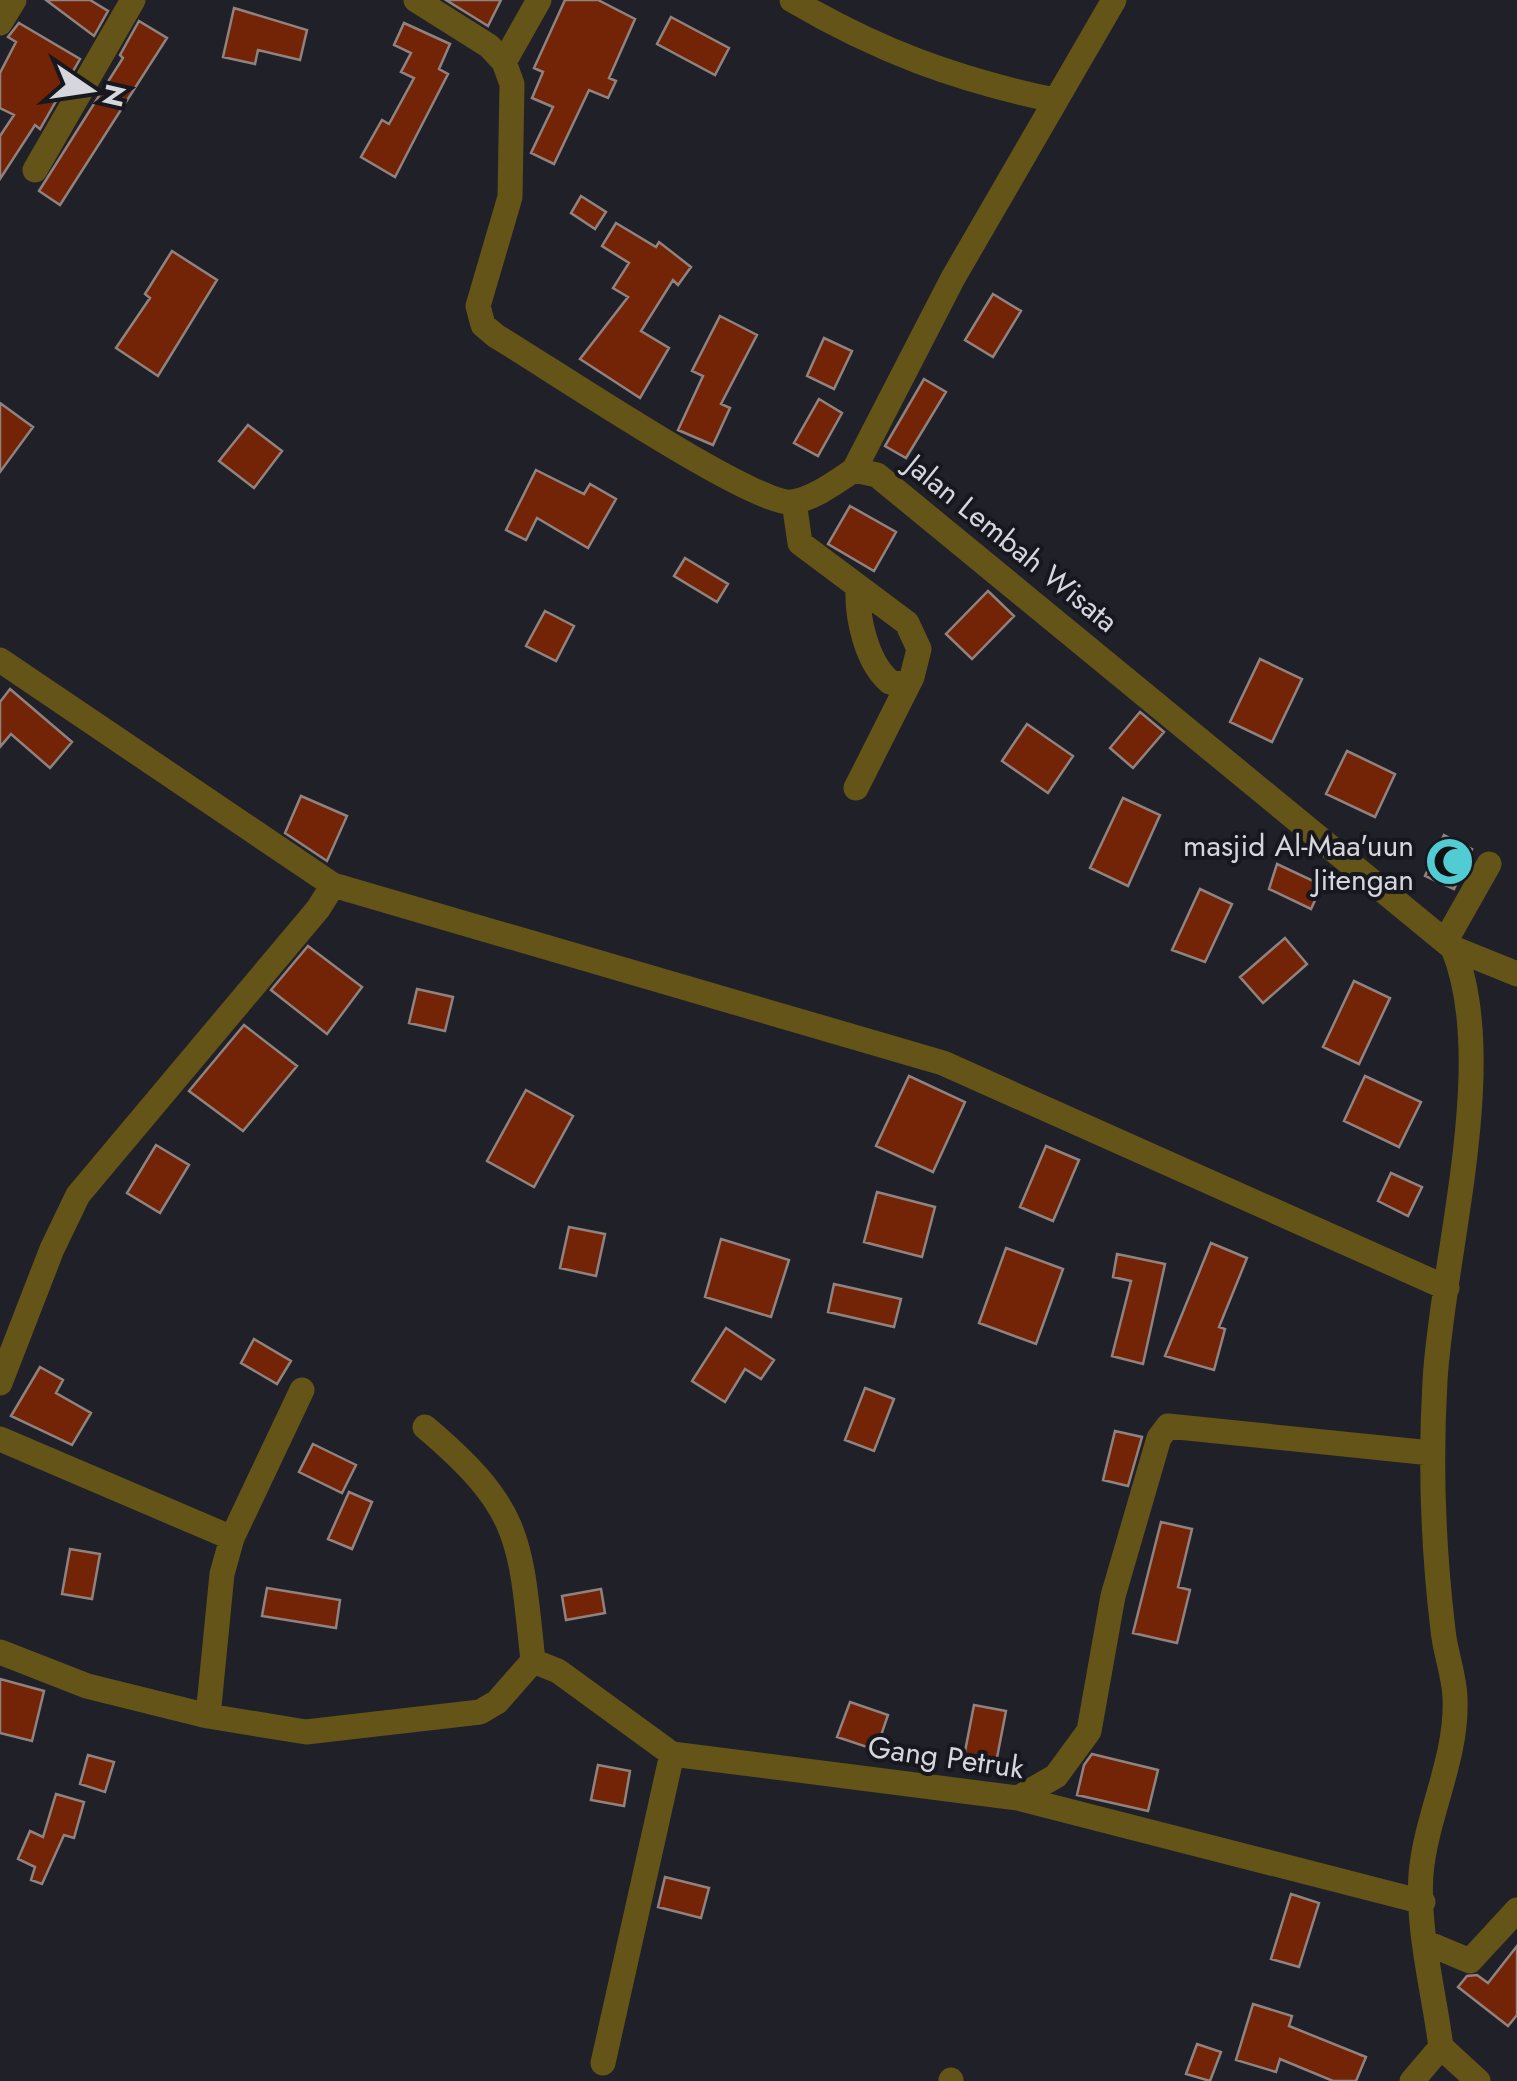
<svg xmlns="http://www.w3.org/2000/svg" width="1517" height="2081" font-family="Jost,sans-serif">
<rect width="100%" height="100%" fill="#202029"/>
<!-- building -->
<path fill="#732306" stroke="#90837f" stroke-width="2.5" d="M46,0H90L108,11L94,36Z
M446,0H501L488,26Z
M565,0H598L635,19L609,78L616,81L608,98L589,90L554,164L531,153L553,107L532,98L543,72L534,68Z
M234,8L307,30L300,60L258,50L255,64L223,57Z
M671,17L729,48L715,75L657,44Z
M139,21L167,38L60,205L39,191L123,58L120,55Z
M19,23L80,59L40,129L35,125L0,179V136L14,115L0,108V73L16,42L8,37Z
M404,23L450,44L439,69L448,74L395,177L361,157L382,120L389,124L414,78L401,72L411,53L394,45Z
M581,196L606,212L595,229L571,213Z
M616,223L656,247L659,242L691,267L678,285L673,280L641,331L669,348L640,398L580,359L628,297L613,288L629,263L602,246Z
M172,251L217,280L158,376L116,348L150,298L145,294Z
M993,294L1021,311L993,357L965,340Z
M720,316L757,335L721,404L730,408L713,445L678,430L703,376L692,371Z
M824,338L852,351L834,389L807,376Z
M924,379L946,392L906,458L885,446Z
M819,399L842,413L818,456L794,443Z
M0,403L33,427L0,472Z
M248,425L282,451L254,488L219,461Z
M536,470L584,494L590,484L616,499L588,548L537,518L526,540L506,530Z
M850,506L896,532L874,571L828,544Z
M685,558L728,584L717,602L674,576Z
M988,591L1014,616L972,659L946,634Z
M545,611L574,626L556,661L526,646Z
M1260,659L1302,679L1272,742L1230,722Z
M10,689L72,742L50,768L11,734L0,747V702Z
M1140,712L1164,732L1133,768L1110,748Z
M1027,724L1073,756L1048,793L1002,761Z
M1347,751L1395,774L1375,817L1326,794Z
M301,796L347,816L327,861L285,833Z
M1123,798L1160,815L1128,886L1090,868Z
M1444,835L1472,849L1454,889L1425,876Z
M1277,864L1322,885L1311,909L1269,889Z
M1200,889L1232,904L1205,962L1172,950Z
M1285,938L1307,964L1263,1003L1240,977Z
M308,946L362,987L327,1034L271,990Z
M1354,981L1390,998L1359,1064L1323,1047Z
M417,989L453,997L445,1031L409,1023Z
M244,1025L297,1066L243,1131L189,1091Z
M909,1076L965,1102L933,1172L876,1146Z
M1365,1076L1421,1102L1399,1147L1344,1121Z
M526,1090L573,1116L534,1187L487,1161Z
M156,1145L189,1165L160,1213L127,1193Z
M1046,1146L1079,1160L1053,1221L1020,1207Z
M1391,1173L1422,1187L1408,1216L1378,1201Z
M877,1192L935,1207L922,1257L864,1242Z
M569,1227L605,1234L596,1276L560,1268Z
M721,1239L789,1260L771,1317L705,1297Z
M1211,1243L1247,1258L1219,1327L1225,1329L1214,1370L1165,1356Z
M1006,1248L1063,1269L1036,1344L979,1323Z
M1117,1254L1165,1264L1143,1364L1112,1356L1131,1281L1113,1277Z
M834,1284L901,1299L894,1327L828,1312Z
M726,1328L774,1360L761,1379L745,1369L725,1402L692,1381Z
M254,1339L291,1361L277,1384L241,1363Z
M40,1367L63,1380L56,1393L91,1413L72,1445L11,1416Z
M865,1388L894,1399L874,1451L845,1440Z
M1115,1431L1142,1437L1128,1486L1103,1480Z
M313,1444L356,1465L342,1493L299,1472Z
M349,1492L372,1502L352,1549L328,1539Z
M1161,1522L1192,1529L1178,1587L1190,1590L1177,1643L1133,1633Z
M70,1549L100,1554L92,1599L62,1594Z
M267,1588L340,1600L336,1628L262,1616Z
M601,1589L605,1613L566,1620L562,1596Z
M0,1679L44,1691L32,1741L0,1733Z
M850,1702L888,1715L876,1750L837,1737Z
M974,1705L1006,1711L995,1768L963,1762Z
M1092,1754L1158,1770L1148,1811L1077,1795L1084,1765Z
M88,1755L114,1762L105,1792L80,1784Z
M598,1765L630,1771L624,1806L591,1800Z
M56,1794L84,1802L74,1838L64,1835L42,1884L31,1880L35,1867L18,1859L30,1831L43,1837Z
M665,1877L709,1888L701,1918L658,1907Z
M1291,1894L1319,1903L1299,1967L1271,1959Z
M1517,1946V2015L1508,2026L1458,1987L1467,1976L1477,1975L1488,1983Z
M1253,2004L1292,2016L1289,2026L1366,2057L1356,2081H1333L1280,2059L1276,2072L1236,2060Z
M1197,2044L1221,2052L1210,2081L1186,2074Z"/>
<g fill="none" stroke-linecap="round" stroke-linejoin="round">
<!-- minor -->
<path stroke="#645418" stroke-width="25" d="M416,0L489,46L504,62L512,84L510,197L478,306L483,325L496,336C542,363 755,507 792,502C813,499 836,482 854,470L877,475L1453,948C1500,1063 1442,1257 1435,1381C1430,1465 1433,1546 1443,1630C1445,1652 1454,1674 1455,1697C1458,1758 1426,1815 1421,1874C1417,1930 1434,1992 1441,2047L1478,2081
M792,0C879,51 955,79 1054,100
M0,23L14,0
M504,62L539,0
M35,170L133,0
M854,470L953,278L1114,0
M794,502L800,543L907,623L919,649L912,677L856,788
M858,590C857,619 867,663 890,682L905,684
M0,660L333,885L943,1063L1447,1288
M1446,940L1489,864
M1453,948L1517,974
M0,1383L52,1249L78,1195L318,909L333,885
M425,1427C523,1510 520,1540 533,1661
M0,1439L232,1538
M0,1652L87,1686L208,1716L306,1732L480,1712L497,1702L533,1661L558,1671L672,1754L1018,1798L1423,1902
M208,1716L222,1574L232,1538L302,1390
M1018,1798L1056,1776L1089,1731L1113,1596L1159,1438L1168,1426L1431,1453
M1427,1943L1470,1961L1517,1910
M603,2063L672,1754
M951,2081V2080
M1412,2081L1441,2047"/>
</g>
<!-- icons -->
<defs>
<symbol id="mosque-disc" viewBox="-11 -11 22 22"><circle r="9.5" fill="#51ccd2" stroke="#16171f"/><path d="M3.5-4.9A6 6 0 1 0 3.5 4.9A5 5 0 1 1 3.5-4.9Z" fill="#111"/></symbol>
</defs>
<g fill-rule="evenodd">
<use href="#mosque-disc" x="1422" y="834" width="55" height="55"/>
</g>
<g text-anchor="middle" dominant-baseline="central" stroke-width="8" stroke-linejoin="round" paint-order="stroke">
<!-- street labels -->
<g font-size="30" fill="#d6d7dd" stroke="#16171f">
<text transform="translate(1012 543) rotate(39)">Jalan Lembah Wisata</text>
<text transform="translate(946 1757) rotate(8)">Gang Petruk</text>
</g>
<!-- poi labels -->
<g font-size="30" fill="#d6d7dd" stroke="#16171f" text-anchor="end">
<text x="1414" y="845">masjid Al-Maa'uun<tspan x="1414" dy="34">Jitengan</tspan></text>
</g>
</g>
<!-- north arrow -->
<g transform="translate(90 90) rotate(103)" stroke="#16171f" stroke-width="8" paint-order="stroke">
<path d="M0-8L18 38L0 25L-18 38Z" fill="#d6d7dd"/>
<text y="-15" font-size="28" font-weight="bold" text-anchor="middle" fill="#d6d7dd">N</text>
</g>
</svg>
